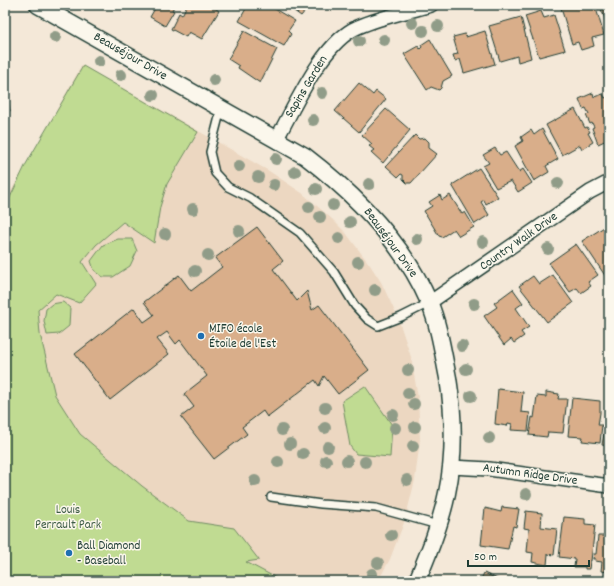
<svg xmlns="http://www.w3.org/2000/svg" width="614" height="586" font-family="Dekko,sans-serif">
<rect width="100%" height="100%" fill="#f4e8d8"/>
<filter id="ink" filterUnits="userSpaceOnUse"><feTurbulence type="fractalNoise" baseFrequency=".025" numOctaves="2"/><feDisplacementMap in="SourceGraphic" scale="8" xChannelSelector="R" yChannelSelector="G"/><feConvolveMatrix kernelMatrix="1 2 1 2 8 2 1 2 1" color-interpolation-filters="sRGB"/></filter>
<g filter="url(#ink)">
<!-- built -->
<path fill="#ecd7c1" d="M82,65L269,171L302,193L332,219L346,233L370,265L381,282L398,318L411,357L418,398L420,439L415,480L405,520L390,559L378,581H282L192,535L5,385V202Z"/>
<!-- green -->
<path fill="#c0db92" stroke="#708c63" d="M83,66L198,132L167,184L160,207L154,243L123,222L96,245L82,262L96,284L79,303L56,294L38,310L40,334L55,395L80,434L142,486L189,521L234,528L259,560L246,562L282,581H5V208L26,164Z
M118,239H132L137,251L130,266L113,277H103L94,270L91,261L103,245Z
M63,302L70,308L69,326L59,334L47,335L44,321L46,309L52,304Z
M365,386L392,425L390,457L356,454L350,446L342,401Z"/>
<!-- building -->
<path fill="#d9ae8a" stroke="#1f3d34" d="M157,5H175L172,10L174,11L165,26L150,17Z
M187,5H211L219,11L202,39L189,32L186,37L171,29L179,13L182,15Z
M248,5L254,7L255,5H268L295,21L288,31L291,34L284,46L239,21Z
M286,5H310L301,16Z
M571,5H574L575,8L584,5H595L604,35L592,38L594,46L581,50L578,42L572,44L561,8Z
M599,5H609V34L604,16Z
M541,11L544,18L554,15L565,50L539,57L525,16Z
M521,17L531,58L518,62L517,56L500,61L489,26Z
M244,31L277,49L260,83L238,68L239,66L228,59Z
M485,31L495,64L464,73L460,59L455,61L453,55L458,54L453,37L465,34L466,37Z
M430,39L452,76L443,81L441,88L439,90L431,87L427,90L404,54L418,46L420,49L422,47L421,45Z
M359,83L373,95L376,91L386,99L359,132L335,111Z
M5,88L10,111L5,112Z
M593,93L594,97L603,94L605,98L609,96V139L598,144L592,128L594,127L592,123L590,124L586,115L589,114L586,108L583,109L579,99Z
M386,109L410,130L383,163L371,152L374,150L369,146L372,144L362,135Z
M575,109L585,128L587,127L590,132L588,133L593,142L582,149L580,145L562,155L546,125Z
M542,129L558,159L546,166L549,172L534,181L515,146L523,141L521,137L531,130L534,135Z
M415,135L419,139L425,138L429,142V148L437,154L411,183H407L403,179V175L401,174L398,177L386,166Z
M495,148L500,155L506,152L519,172L523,169L532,183L518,192L511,181L496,188L483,166L489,163L483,155Z
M479,168L498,197L486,204L484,200L481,202L489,215L475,224L452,185Z
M440,195L442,200L450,195L462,214L465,212L474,227L459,236L454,229L442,237L439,236L424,211L432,206L429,202Z
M609,224V279L608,280L582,241Z
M257,227L283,261L273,269L297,301L307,291L312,310L319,305L369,370L338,394L324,376L319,386L315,380L267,417L263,411L242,427L247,434L214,459L181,417L194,407L184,394L207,376L180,340L176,344L167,332L157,339L169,354L110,400L75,354L134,308L144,322L154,315L144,302L179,275L191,291L222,267L215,258Z
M576,244L598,275L588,282L591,286L581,293L577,288L570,292L549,263Z
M553,275L573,303L547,322L519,286L533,276L539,284Z
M513,289L523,303L516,308L529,327L521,332L524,336L514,343L511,339L504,345L484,316L497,307L494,303Z
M498,389L523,392L521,412L530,413L528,431L511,430L512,424L508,423L507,426L495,424Z
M546,392L559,394L558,399H567L563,433L548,432L547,437L529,435L532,417L534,418L537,396L546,397Z
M572,398L600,401V413L598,425H602L600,443L582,441L583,437L568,436Z
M609,408V446L602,445L605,428H607Z
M502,507L519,509L516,527L513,526L508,549L481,545L485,508L501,512Z
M526,511L542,513L541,527L557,529L554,555L548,554L547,565L532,562L533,553L527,552L529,529L524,528Z
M564,517L585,519V524L595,525L591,561H590L589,569H585V567H574L575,559L559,557Z
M607,534L609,535V572L601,571L602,562L595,561L596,559H593L594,554H596L598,536H607Z
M484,573L502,581H480Z"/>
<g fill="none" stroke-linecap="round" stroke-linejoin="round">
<defs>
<path id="service" d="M221,109L210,152L215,173L228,187L250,198L300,233L334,272L355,306L367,319L378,326L401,317L429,303
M271,497L321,504L376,508L438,525"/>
<path id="minor" d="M276,140C295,107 322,42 358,27C381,17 407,12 431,5
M429,303L590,192L609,182
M451,467L489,469L609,486"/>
<path id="tertiary" d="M38,5L305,156C356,195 403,242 429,302C439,325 443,353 448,378C454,416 455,455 447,493C441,523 429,552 417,581"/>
</defs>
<!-- service casing -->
<use href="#service" stroke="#1f3d34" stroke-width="10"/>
<!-- minor casing -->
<use href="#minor" stroke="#1f3d34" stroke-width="16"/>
<!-- tertiary casing -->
<use href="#tertiary" stroke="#1f3d34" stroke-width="19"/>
<!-- service -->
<use href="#service" stroke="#fbf7ec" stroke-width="7"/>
<!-- minor -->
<use href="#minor" stroke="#fbf7ec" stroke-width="13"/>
<!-- tertiary -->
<use href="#tertiary" stroke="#fbf7ec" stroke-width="16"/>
</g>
<!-- trees -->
<g fill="#909c88">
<circle cx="412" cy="23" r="6"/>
<circle cx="438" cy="26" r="6"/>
<circle cx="423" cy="31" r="6"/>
<circle cx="55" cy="37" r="6"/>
<circle cx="384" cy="40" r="6"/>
<circle cx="359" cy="41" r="6"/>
<circle cx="99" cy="61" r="6"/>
<circle cx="121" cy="75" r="6"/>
<circle cx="214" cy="80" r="6"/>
<circle cx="322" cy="93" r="6"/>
<circle cx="153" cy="95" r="6"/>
<circle cx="313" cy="120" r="6"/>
<circle cx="276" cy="159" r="6"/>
<circle cx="239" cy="166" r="6"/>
<circle cx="295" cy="172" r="6"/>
<circle cx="258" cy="177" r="6"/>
<circle cx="558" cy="183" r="6"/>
<circle cx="369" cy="184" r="6"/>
<circle cx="274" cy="185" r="6"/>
<circle cx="316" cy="189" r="6"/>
<circle cx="333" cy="205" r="6"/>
<circle cx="309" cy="207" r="6"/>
<circle cx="193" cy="209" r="6"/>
<circle cx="320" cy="217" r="6"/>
<circle cx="350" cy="222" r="6"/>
<circle cx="239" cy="231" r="6"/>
<circle cx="165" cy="234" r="6"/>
<circle cx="339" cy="238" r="6"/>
<circle cx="417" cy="239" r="6"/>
<circle cx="483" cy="242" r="6"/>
<circle cx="548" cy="249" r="6"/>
<circle cx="208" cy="255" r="6"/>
<circle cx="358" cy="262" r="6"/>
<circle cx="195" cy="271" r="6"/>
<circle cx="375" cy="290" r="6"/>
<circle cx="474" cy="304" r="6"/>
<circle cx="462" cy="346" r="6"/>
<circle cx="466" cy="369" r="6"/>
<circle cx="408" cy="370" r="6"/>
<circle cx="408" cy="393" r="6"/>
<circle cx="471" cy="396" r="6"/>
<circle cx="414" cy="404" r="6"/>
<circle cx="325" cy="408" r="6"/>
<circle cx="393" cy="415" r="6"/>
<circle cx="415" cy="427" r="6"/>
<circle cx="325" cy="428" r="6"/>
<circle cx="395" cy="428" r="6"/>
<circle cx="282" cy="430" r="6"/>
<circle cx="489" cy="438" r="6"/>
<circle cx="290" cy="444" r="6"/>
<circle cx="413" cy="446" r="6"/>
<circle cx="328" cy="447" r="6"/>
<circle cx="303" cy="454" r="6"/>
<circle cx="326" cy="461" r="6"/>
<circle cx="347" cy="461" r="6"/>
<circle cx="278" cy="462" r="6"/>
<circle cx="365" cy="462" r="6"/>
<circle cx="407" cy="480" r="6"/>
<circle cx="255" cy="481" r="6"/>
<circle cx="526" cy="494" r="6"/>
<circle cx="391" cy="535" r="6"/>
<circle cx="378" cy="563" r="6"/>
<circle cx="372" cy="574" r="6"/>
</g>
</g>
<!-- markers -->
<g fill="#1f6fb2" stroke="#fbf7ec" stroke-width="1.5">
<circle cx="201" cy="336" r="4"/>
<circle cx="69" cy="553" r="4"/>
</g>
<g text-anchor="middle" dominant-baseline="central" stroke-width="3" stroke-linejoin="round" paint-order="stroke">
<!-- street labels -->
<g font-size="13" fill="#1f3d34" stroke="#fbf7ec">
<text transform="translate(130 57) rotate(30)">Beauséjour Drive</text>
<text transform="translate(307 87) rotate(-59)">Sapins Garden</text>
<text transform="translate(519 242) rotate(-35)">Country Walk Drive</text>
<text transform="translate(390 243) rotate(54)">Beauséjour Drive</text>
<text transform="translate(530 475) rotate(8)">Autumn Ridge Drive</text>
</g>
<!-- poi labels -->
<g font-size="13" fill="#1f3d34" stroke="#fbf7ec" text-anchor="start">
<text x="209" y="329">MIFO école<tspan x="209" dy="15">Étoile de l'Est</tspan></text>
<text x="77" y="546">Ball Diamond<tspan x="77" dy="15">- Baseball</tspan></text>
</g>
<!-- park labels -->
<g font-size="13" fill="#3f5d47" stroke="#fbf7ec">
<text x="68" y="510">Louis<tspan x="68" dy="15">Perrault Park</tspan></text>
</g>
</g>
<!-- margin -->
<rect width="614" height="586" fill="none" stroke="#fbf7ec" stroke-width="20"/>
<rect x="10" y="10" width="594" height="566" fill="none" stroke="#1f3d34" stroke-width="1.5" filter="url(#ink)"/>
<!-- scale -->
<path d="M468 560v6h121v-6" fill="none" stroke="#1f3d34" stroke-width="2"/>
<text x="474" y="560" font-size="12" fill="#1f3d34" stroke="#fbf7ec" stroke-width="3" paint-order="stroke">50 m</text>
</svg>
